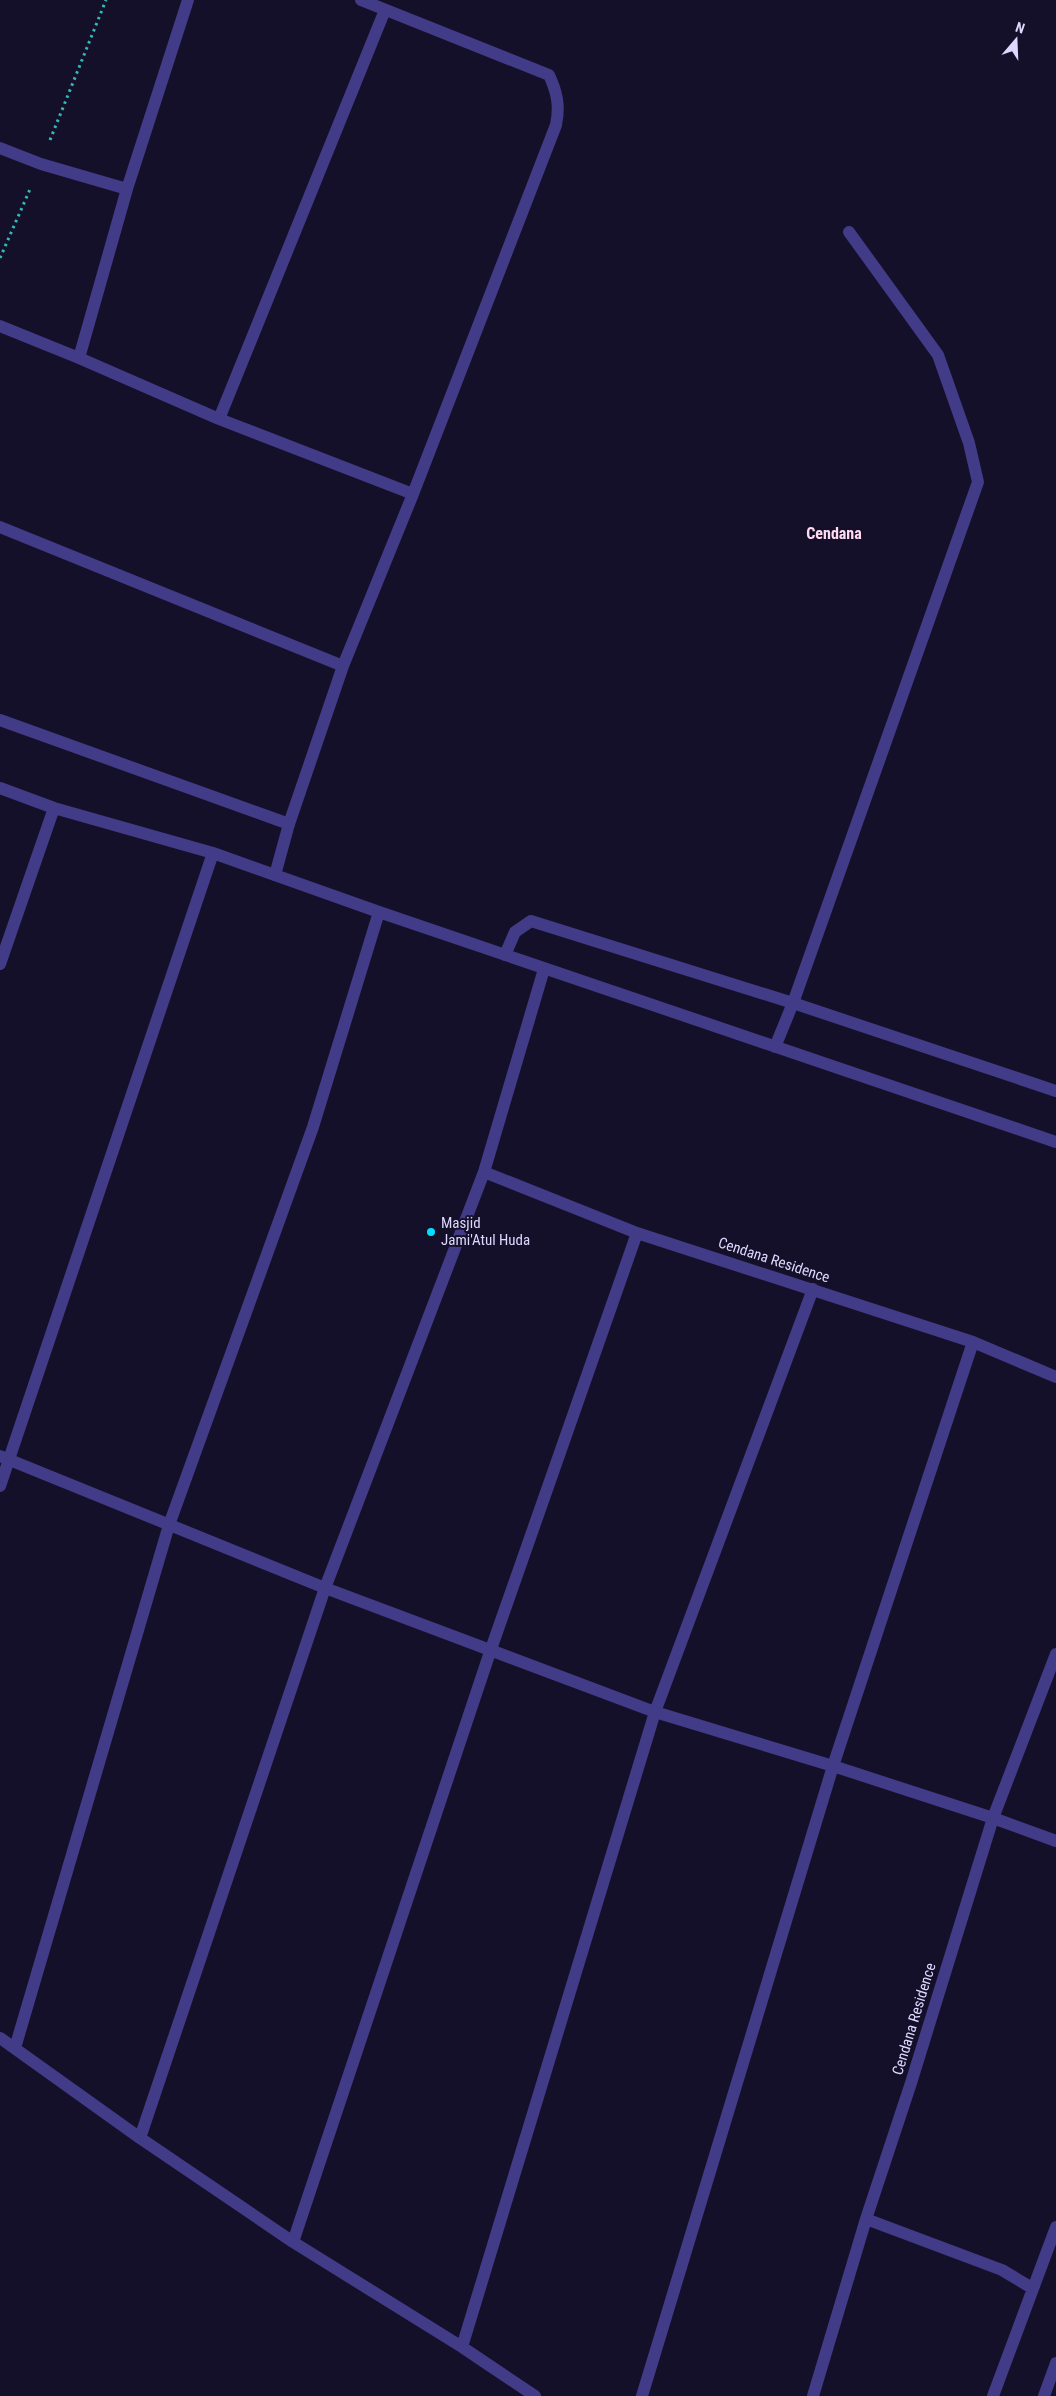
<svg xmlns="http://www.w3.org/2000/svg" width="1056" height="2396" font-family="'Roboto Condensed',sans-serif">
<rect width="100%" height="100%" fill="#151029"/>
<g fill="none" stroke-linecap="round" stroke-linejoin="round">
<!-- path -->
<path stroke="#30bbb7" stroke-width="3" stroke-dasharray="2.5 4" stroke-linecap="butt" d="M50,140L106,0
M0,258L31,187"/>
<!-- service -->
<path stroke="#413b88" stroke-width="12" d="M275,875L289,824"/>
<!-- minor -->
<path stroke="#413b88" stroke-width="12" d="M0,148L41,164L127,189
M0,326L79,358L219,419L413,494
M79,358L127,189L188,0
M219,419L385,10
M0,527L343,666
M0,720L289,824L343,666L413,494L556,125C560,106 557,92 549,75L361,0
M0,788L54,808L213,853L379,912L1056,1142
M505,955L515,932L531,921L793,1003L1056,1091
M0,964L54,808
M775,1047L793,1003L978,482L969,443L938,355L849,232
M484,1172L637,1233L973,1342L1056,1377
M0,1456L325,1588L655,1712L833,1766L993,1818L1056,1841
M0,1486L213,853
M0,2038L140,2138L293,2242L462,2347L535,2396
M15,2048L169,1525L313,1127L379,912
M140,2138L325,1588L484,1172L544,969
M866,2219L1002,2270L1032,2288
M293,2242L490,1652L637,1233
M462,2347L655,1712L813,1289
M642,2396L833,1766L973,1342
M813,2396L866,2219L911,2083L993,1818L1056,1654
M993,2396L1056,2227
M1044,2396L1056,2363"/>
</g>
<!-- markers -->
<circle fill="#04ddff" stroke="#151029" stroke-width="2" cx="431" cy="1232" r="5"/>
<g text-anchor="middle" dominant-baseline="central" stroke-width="4" stroke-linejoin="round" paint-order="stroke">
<!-- poi labels -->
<g font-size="15" fill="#ded8ff" stroke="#151029" text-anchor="start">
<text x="441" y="1223">Masjid<tspan x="441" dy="17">Jami'Atul Huda</tspan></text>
</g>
<!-- street labels -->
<g font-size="15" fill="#ded8ff" stroke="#151029">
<text transform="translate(774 1260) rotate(18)">Cendana Residence</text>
<text transform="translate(914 2019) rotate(-73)">Cendana Residence</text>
</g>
<!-- neighbourhood labels -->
<g font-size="16" font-weight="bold" fill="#ffdaf0" stroke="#151029">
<text x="834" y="533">Cendana</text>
</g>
</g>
<!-- north arrow -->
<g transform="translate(1016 40) rotate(19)" stroke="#151029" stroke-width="4" paint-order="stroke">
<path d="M0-4L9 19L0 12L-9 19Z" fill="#ded8ff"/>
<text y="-8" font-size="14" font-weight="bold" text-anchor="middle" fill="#ded8ff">N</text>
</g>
</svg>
